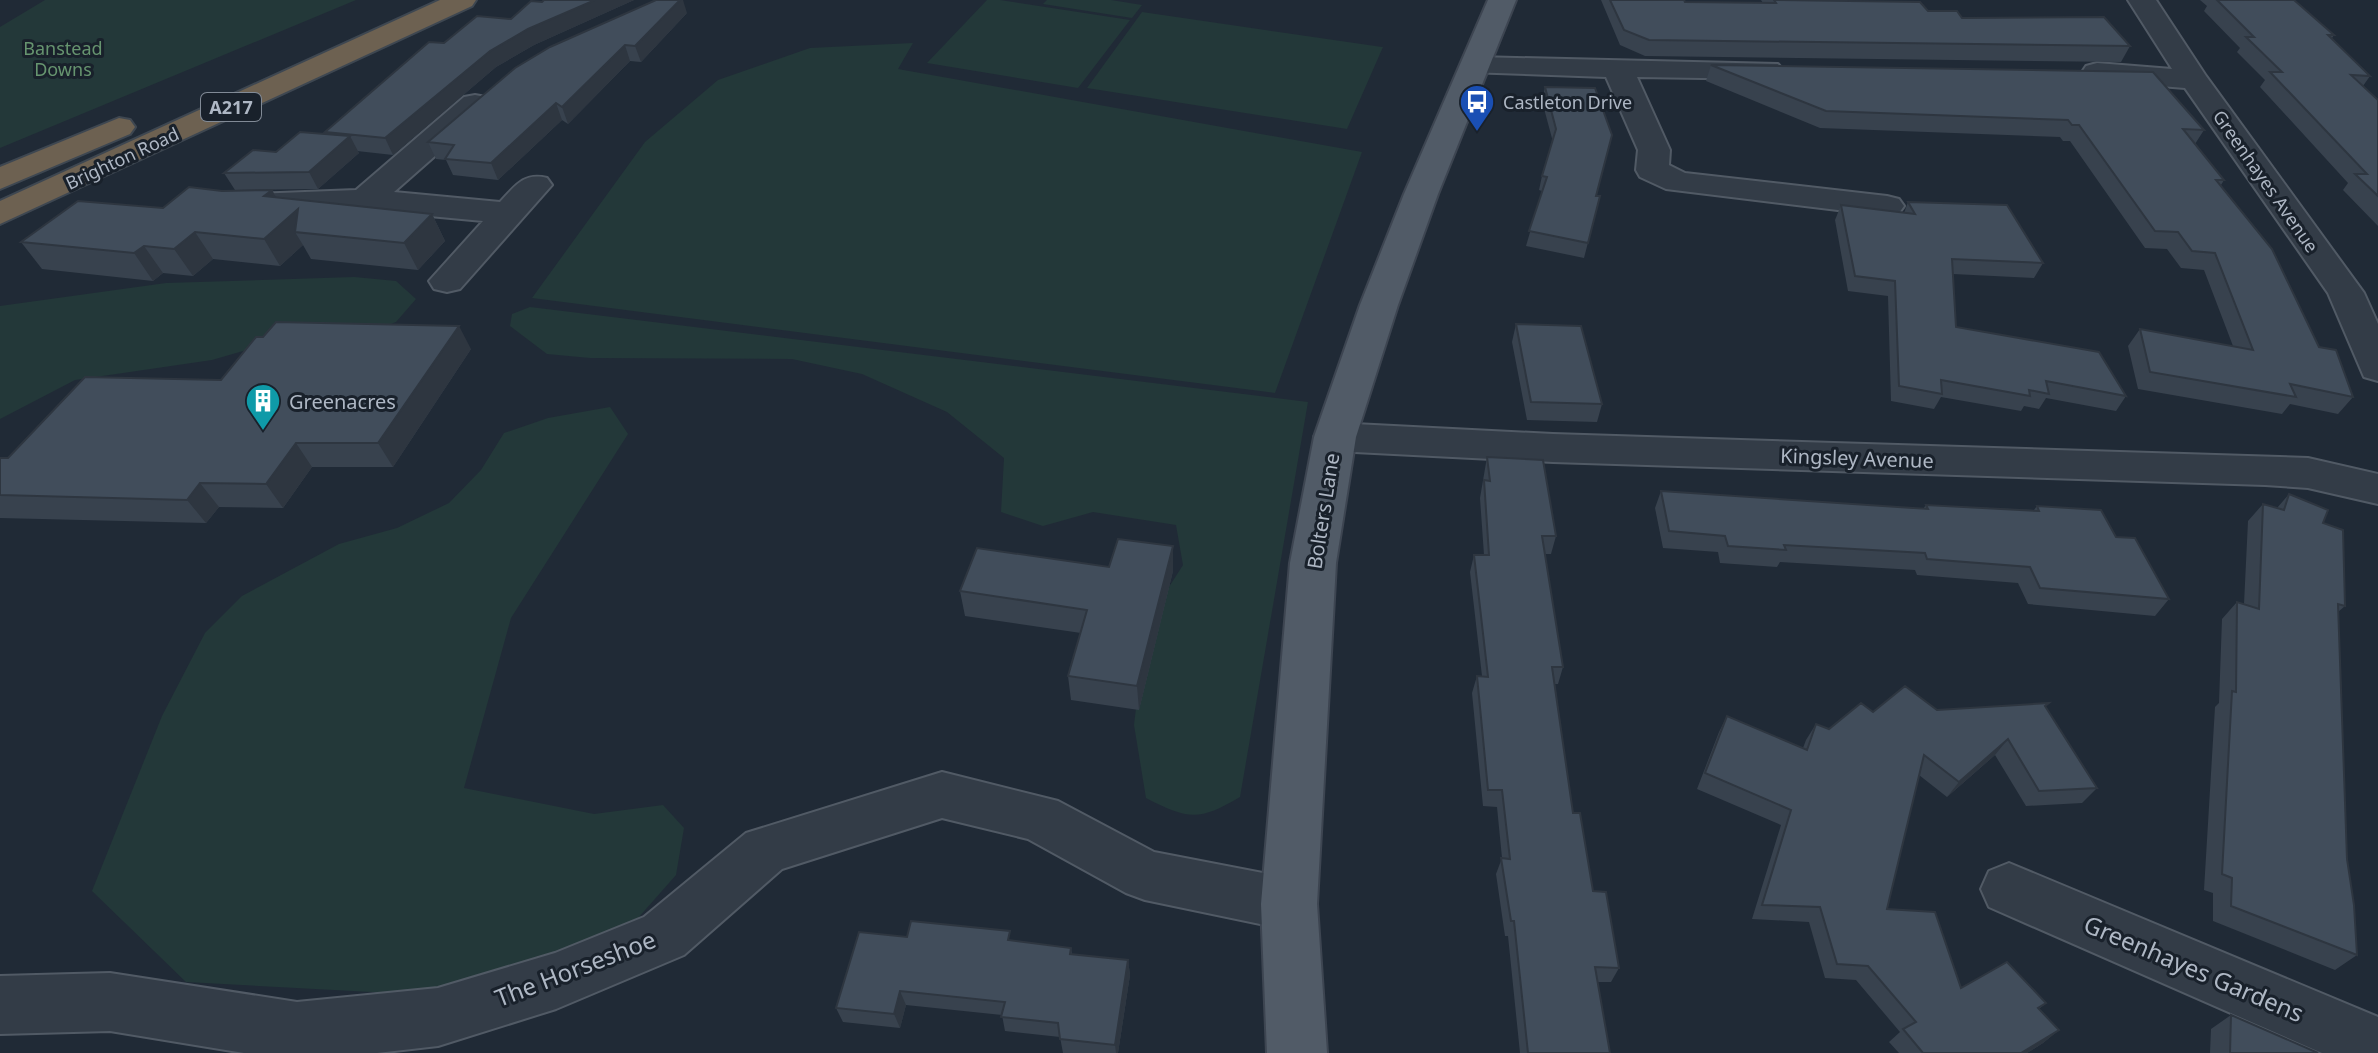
<svg xmlns="http://www.w3.org/2000/svg" width="2378" height="1053" font-family="'Noto Sans',sans-serif">
<rect width="100%" height="100%" fill="#202a36"/>
<!-- green -->
<path fill="#233839" d="M45,0H356L0,148V27Z
M987,0H1000L1130,20L1078,88L927,63Z
M1047,0H1111L1142,5L1132,18L1043,4Z
M1142,12L1382,47H1383L1347,129L1087,88Z
M913,43L898,69L1362,152L1275,393L532,298L645,142L718,80L810,48Z
M354,277L396,281L416,299L396,322L358,336L299,335L212,360L75,380L0,419V306L166,283Z
M530,307L1308,402L1240,797C1199,821 1189,820 1146,798L1134,725L1146,623L1183,565L1176,525L1093,512L1043,526L1001,512L1004,458L947,412L862,374L792,359L590,358L547,354L510,326L512,314Z
M610,407L628,434L511,618L464,788L594,814L663,805L684,828L676,875L631,926L428,995L186,982L92,891L162,716L205,633L242,596L339,544L397,528L449,503L481,470L504,433L548,418Z"/>
<g fill="none" stroke-linecap="round" stroke-linejoin="round">
<defs>
<path id="minor" d="M2128,0H2156L2206,76L2364,293L2378,324V381L2364,377L2328,293L2185,88L2097,81L2086,78L2082,72L2086,66L2097,63L2172,69Z
M1477,57L1778,64L1783,70L1778,76L1768,79L1637,77L1670,150L1669,165L1685,173L1887,196L1899,199L1904,206L1899,213L1887,216L1666,189L1640,177L1636,170L1638,150L1606,77L1467,72L1462,66L1467,60Z
M475,95L486,97L490,104L486,111L394,192L500,202C515,186 524,172 547,178L552,185L460,289L447,292L434,289L429,281L483,221L365,210L252,214L240,211L235,204L240,197L252,194L356,190L464,97Z
M1335,423L1553,434L2308,458L2378,474V504L2308,488L2265,485L1553,462L1335,451L1320,447L1314,437L1320,427Z
M942,772L1058,801L1154,852L1289,878L1309,886L1317,904L1309,922L1289,930L1145,900L1126,893L1028,839L942,818L782,869L684,955L556,1009L438,1046L377,1053H244L110,1031L0,1034V976L110,973L297,1002L438,988L555,953L644,917L746,833Z
M2009,863L2378,1017V1053H2322L1989,907L1981,889L1989,871Z"/>
<path id="major" d="M1488,0H1516L1438,194L1398,305L1356,437L1336,563L1317,904L1327,1053H1267L1261,904L1290,563L1314,437L1360,305L1404,194Z"/>
<path id="highway" d="M440,0H476L472,6L0,224V201Z
M119,118L130,120L135,127L130,134L0,189V167Z"/>
</defs>
<!-- minor casing -->
<use href="#minor" stroke="#515a65" stroke-width="4"/>
<!-- major casing -->
<use href="#major" stroke="#3d4551" stroke-width="4"/>
<!-- highway casing -->
<use href="#highway" stroke="#3e4751" stroke-width="4"/>
<!-- minor -->
<use href="#minor" fill="#333c47" fill-rule="evenodd"/>
<!-- major -->
<use href="#major" fill="#515b67" fill-rule="evenodd"/>
<!-- highway -->
<use href="#highway" fill="#6d6151" fill-rule="evenodd"/>
</g>
<!-- wall -->
<path fill="#38424e" d="M634,0L534,45L496,67L393,155L357,151L359,153L318,189L235,190L224,173L326,134L325,132L444,43L511,19L542,2Z
M1601,0H1684L1685,2L1763,3L1761,0H1803L1928,11L2130,46L2121,62L1645,56L1620,45Z
M2200,0H2294L2334,35L2332,38L2370,76L2363,86L2378,100V226L2343,190L2348,183L2260,87L2265,80L2237,52L2240,48L2204,11L2207,6Z
M687,13L641,62L630,61L568,124L562,120L498,180L453,175L446,160L436,159L428,142Z
M1711,65L2204,130L2195,144L2224,180L2221,185L2319,347L2353,397L2338,414L2290,404L2282,414L2138,389L2128,346L2140,329L2233,346L2204,270L2181,268L2167,249L2145,248L2070,141H2063L2060,137L1820,128L1706,81Z
M1545,87L1596,196H1600L1584,258L1526,246L1542,191L1539,190L1542,176L1553,142L1542,101Z
M272,190L276,198L432,214L445,241L418,270L311,259L303,245L280,266L213,259L193,276L163,273L153,281L42,269L21,242L163,208L222,191Z
M1908,202L2043,263L2034,278L1953,274L1956,327L2126,396L2116,411L2046,398L2039,409L2024,406L2021,411L1941,397L1934,409L1891,401L1888,296L1848,291L1835,220L1841,205L1904,213Z
M1516,324L1602,404L1597,422L1527,420L1512,342Z
M471,349L393,467H312L283,508L219,507L206,523L0,518V458H8L221,380Z
M1487,457L1556,536L1551,554H1545L1563,667L1558,684H1555L1573,813L1593,891L1619,968L1611,982H1598L1610,1053H1520L1508,936H1505L1496,874L1502,858L1497,807L1483,806L1472,693L1477,676H1482L1470,572L1474,555H1484L1480,498Z
M1661,491L1923,509L1926,505L2034,510L2037,506L2116,537L2169,599L2155,616L2028,604L2018,583L1917,575L1915,570L1780,562L1777,567L1720,563L1718,552L1663,548L1655,508Z
M2289,494L2323,523L2345,606L2338,612L2347,859L2357,955L2335,970L2213,921V893L2204,890L2215,707L2219,703L2222,619L2237,602L2244,604L2248,521L2263,504L2277,508Z
M1173,546V571L1139,710L1071,700L1068,676L1081,633L965,616L960,591L1109,567Z
M2046,707L2097,788L2082,803L2026,806L1995,755L1947,797L1919,775L1887,909L1961,988L2046,1003L2039,1009L2059,1030L2043,1043L2027,1053H1899L1889,1042L1900,1032L1856,980L1825,978L1809,922L1752,919L1781,825L1697,789L1719,732L1727,716L1803,748L1806,740L1816,724L1829,729L1873,712Z
M907,937L1012,941L1071,948L1072,954L1128,960L1130,975L1118,1053H1063L1060,1037L1005,1031L1002,1015L906,1005L900,1028L843,1022L836,1008Z
M2231,1015L2318,1053H2210L2211,1029Z"/>
<!-- shaded-wall -->
<path fill="#2e3640" d="M595,0H634L534,45L496,67L393,155L385,138L490,51L528,29Z
M680,0H683L687,13L641,62L635,46Z
M625,45L630,61L568,124L562,107Z
M556,103L562,120L498,180L491,163Z
M350,136L359,153L318,189L309,172Z
M272,190L287,217L264,196Z
M298,209L295,232L303,245L280,266L264,239Z
M432,214L445,241L418,270L404,243Z
M195,232L213,259L193,276L174,249Z
M144,246L163,273L153,281L134,253Z
M459,326L471,349L393,467L378,443Z
M296,443L312,467L283,508L266,484Z
M200,483L219,507L206,523L187,500Z
M1173,546V571L1139,710L1137,686Z
M2008,739L1995,755L1947,797L1959,782Z
M1128,960L1130,975L1118,1053H1116L1115,1045Z
M900,991L906,1005L900,1028L894,1014Z
M2059,1030L2043,1043L2027,1053H2021Z"/>
<!-- building -->
<path fill="#414d5b" stroke="#2e3640" stroke-width="2" d="M544,0H595L528,29L490,51L385,138L325,132L429,42L444,43L477,16L511,19L531,1L542,2Z
M656,0H680L635,46L625,45L562,107L556,103L491,163L445,159L454,145L428,142L515,68L550,47Z
M1610,0H1684L1685,2L1776,3L1774,0L1920,2L1928,11H1957L1962,18L2104,17L2130,46L1649,40L1624,30Z
M2217,0H2294L2334,35H2328L2370,76L2351,75L2378,100V196L2355,174H2367L2270,72H2282L2246,37H2254Z
M1711,65L2153,72L2204,130L2183,129L2224,180H2216L2272,249L2319,347L2336,350L2353,397L2290,384L2296,397L2150,372L2140,329L2253,350L2215,253L2192,251L2178,232L2155,231L2079,125H2072L2068,120L1826,111Z
M1545,87L1595,88L1612,135L1596,196H1600L1588,243L1529,231L1547,177L1542,176L1556,129Z
M300,132L350,136L309,172L224,173L253,150L276,152Z
M189,187L222,191L272,190L264,196L432,214L404,243L295,232L298,209L264,239L195,232L174,249L144,246L134,253L21,242L78,201L163,208Z
M1908,202L2007,205L2043,263L1952,259L1956,327L2099,352L2126,396L2046,381L2049,394L2029,390L2030,396L1941,380L1942,394L1899,386L1895,281L1855,276L1841,205L1915,214Z
M276,322L459,326L378,443H296L266,484L200,483L187,500L0,495V458H8L85,377L221,380L256,337H263Z
M1516,324L1581,326L1602,404L1531,402Z
M1487,457L1543,460L1556,536H1542L1563,667H1552L1573,813H1580L1593,891L1606,892L1619,968L1595,967L1610,1053H1528L1514,921H1511L1501,858L1510,859L1502,790H1488L1477,676L1488,677L1474,555H1489L1484,480L1490,481Z
M1661,491L1928,509L1926,505L2039,511L2037,506L2101,510L2116,537L2135,538L2169,599L2040,588L2030,567L1927,559L1925,553L1784,545L1786,550L1728,546L1725,536L1669,531Z
M2289,494L2328,510L2323,523L2343,530L2345,606L2338,604L2347,859L2354,905L2357,955L2231,906L2232,878L2222,874L2232,691L2236,692L2237,602L2259,609L2263,504L2284,510Z
M1118,539L1173,546L1137,686L1068,676L1087,610L960,591L977,548L1109,567Z
M1905,686L1937,710L2049,703L2045,706L2097,788L2039,791L2008,739L1959,782L1924,755L1887,909L1935,912L1961,988L2007,962L2046,1003L2038,1008L2059,1030L2021,1053H1923L1903,1029L1916,1022L1868,966L1837,964L1820,907L1762,905L1791,810L1705,773L1727,716L1807,750L1816,724L1829,729L1861,703L1873,712Z
M911,921L1010,931L1008,940L1071,948L1070,954L1128,960L1115,1045L1060,1039L1058,1023L1001,1017L1005,1002L900,991L894,1014L836,1008L859,932L907,937Z
M2231,1015L2318,1053H2230Z"/>
<!-- icons -->
<defs>
<symbol id="bus-pin" viewBox="-11 -11 22 30"><path d="M0 17L-7.5 6A9.5 9.5 0 1 1 7.5 6Z" fill="#1a4fb4" stroke="#19212b"/><path d="M-5-6H5V4H4V6H2V4H-2V6H-4V4H-5ZM-3.5-4V0h7V-4ZM-3.5 1.2v1.5H-2V1.2ZM2 1.2v1.5H3.5V1.2Z" fill="#fff"/></symbol>
<symbol id="building-pin" viewBox="-11 -11 22 30"><path d="M0 17L-7.5 6A9.5 9.5 0 1 1 7.5 6Z" fill="#0f9aa8" stroke="#19212b"/><path d="M-4-6H4V6H1V3H-1V6H-4ZM-2.5-4.3h1.7v1.8h-1.7ZM.8-4.3h1.7v1.8H.8ZM-2.5-1h1.7V.8h-1.7ZM.8-1h1.7V.8H.8Z" fill="#fff"/></symbol>
</defs>
<g fill-rule="evenodd">
<use href="#bus-pin" x="1457" y="82" width="40" height="54"/>
<use href="#building-pin" x="243" y="381" width="40" height="54"/>
</g>
<g text-anchor="middle" dominant-baseline="central" stroke-width="6" stroke-linejoin="round" paint-order="stroke">
<!-- far-park labels -->
<g font-size="18" fill="#66946f" stroke="#19212b">
<text x="63" y="48">Banstead<tspan x="63" dy="21">Downs</tspan></text>
</g>
<!-- far-poi labels -->
<g font-size="18" fill="#aeb7c4" stroke="#19212b" text-anchor="start">
<text x="1503" y="102">Castleton Drive</text>
</g>
<!-- shield labels -->
<rect fill="#19212b" stroke="#818a96" stroke-width="2" x="201" y="93" width="60" height="28" rx="6"/>
<g font-size="18" font-weight="bold" fill="#aeb7c4">
<text x="231" y="107">A217</text>
</g>
<!-- far-street labels -->
<g font-size="18" fill="#aeb7c4" stroke="#19212b">
<text transform="translate(122 158) rotate(-25)">Brighton Road</text>
<text transform="translate(2266 181) rotate(55)">Greenhayes Avenue</text>
</g>
<!-- poi labels -->
<g font-size="20" fill="#aeb7c4" stroke="#19212b" text-anchor="start">
<text x="289" y="401">Greenacres</text>
</g>
<!-- street labels -->
<g font-size="20" fill="#aeb7c4" stroke="#19212b">
<text transform="translate(1857 458) rotate(2)">Kingsley Avenue</text>
<text transform="translate(1323 511) rotate(-81)">Bolters Lane</text>
</g>
<!-- near-street labels -->
<g font-size="24" fill="#aeb7c4" stroke="#19212b">
<text transform="translate(575 968) rotate(-21)">The Horseshoe</text>
<text transform="translate(2194 968) rotate(23)">Greenhayes Gardens</text>
</g>
</g>
</svg>
